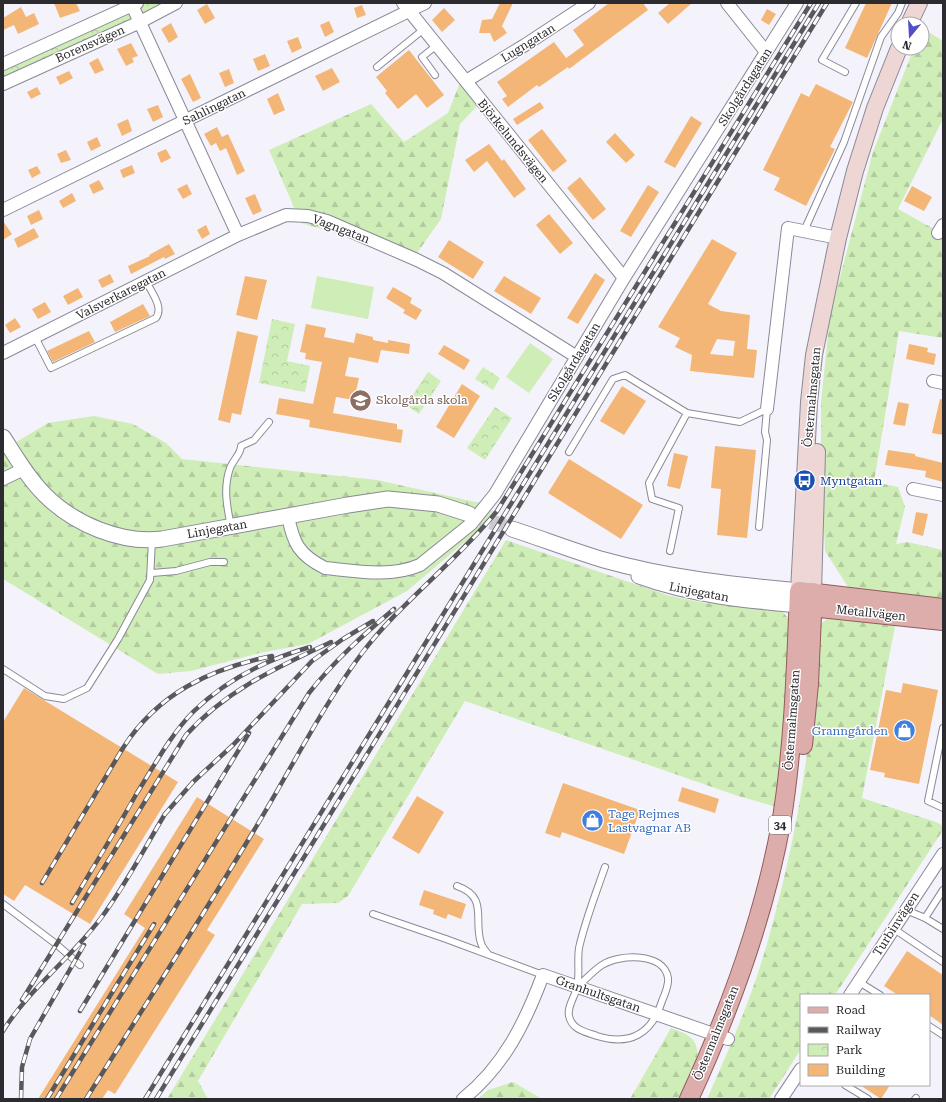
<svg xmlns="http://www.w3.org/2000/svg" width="946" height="1102" font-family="'Roboto Serif',serif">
<defs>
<pattern id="forest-firs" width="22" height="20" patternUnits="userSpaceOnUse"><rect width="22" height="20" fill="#ceedb7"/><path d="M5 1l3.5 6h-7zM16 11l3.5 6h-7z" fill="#b1cb9e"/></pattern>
<pattern id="park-crowns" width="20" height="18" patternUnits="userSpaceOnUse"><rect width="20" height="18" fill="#ceedb7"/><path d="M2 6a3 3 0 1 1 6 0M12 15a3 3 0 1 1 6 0" fill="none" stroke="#b1cb9e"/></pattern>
</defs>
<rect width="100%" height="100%" fill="#f4f3fc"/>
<!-- green -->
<path fill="#ceedb7" d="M317,276L374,287L368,319L311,308Z
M530,343L553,359L529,393L506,377Z"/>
<!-- forest -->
<path fill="url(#forest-firs)" d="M922,28L943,41V119L898,209L943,234V338L899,331L874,482L898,487L905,507L896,544L907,542L943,550V598L850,590L825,551L821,461V402L830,315L873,152L914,48H922Z
M461,80L480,103L460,124L441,219L410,263L343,235L301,223L269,150L371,104L404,142L448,113Z
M94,416L133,424L166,443L182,459L377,480L480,503L493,511L479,530L407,591L308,644L264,652L191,671L158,674L3,579V450L48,423Z
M506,540L670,596L705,603L780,609L790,620L792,629L777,807L738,796L465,701L348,896L338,903L302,904L198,1081L208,1099H167Z
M830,617L896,621L862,798L936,822L943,826V830L835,995H801V1049L769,1099H707C731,1045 755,990 770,933C785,879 797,823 805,768C812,720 816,672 820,624Z
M671,1028C678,1031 686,1033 691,1038C707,1053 688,1083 681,1099H630Z
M513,1082L542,1099H478L488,1090Z"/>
<!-- park -->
<path fill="url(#park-crowns)" d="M138,3H179L3,87V66Z
M272,319L295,324L287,361L310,366L305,392L259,383Z
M483,367L500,378L493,390L475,379Z
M428,372L441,381L419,414L406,405Z
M495,407L512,418L485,460L467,448Z"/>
<!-- building -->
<path fill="#f4b676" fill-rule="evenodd" d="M54,3H76L80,11L60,18Z
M500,3H513L502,26L507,33L494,42L490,33H479L482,20L492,19Z
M609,3H643L648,10L569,69L568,67L539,87L537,85L508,107L502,99L507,96L497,82L554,42L566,58L569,56L584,45L573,30Z
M670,3H692L668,24L658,13Z
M866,3H892L867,58L845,48Z
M207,4L215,18L205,24L197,10Z
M362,5L366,15L357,18L354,8Z
M21,7L26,17L34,13L39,24L18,34L14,25L3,30V18Z
M444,8L455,20L442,32L432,20Z
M767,9L776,14L769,25L761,20Z
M329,21L334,32L325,37L320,25Z
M171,23L178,37L169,43L161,29Z
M298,37L302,48L292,53L287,41Z
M131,43L138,56L132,58L134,62L126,66L117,49Z
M409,50L444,95L427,108L416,94L398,109L385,93L387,91L376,77Z
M265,54L270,66L258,71L253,59Z
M98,58L104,70L95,74L89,63Z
M332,68L340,82L323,91L315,76Z
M229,69L234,83L225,87L219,73Z
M69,71L73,78L60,85L56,77Z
M190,74L201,98L193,102L181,79Z
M816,84L853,102L830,147L835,149L806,206L774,190L780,178L763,170L801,93L809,97Z
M37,87L41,94L31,99L27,92Z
M278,93L285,110L274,115L267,99Z
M540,102L544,108L517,125L513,119Z
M158,105L163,117L153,122L147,109Z
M691,116L702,123L675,168L664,162Z
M128,119L132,131L122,136L117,124Z
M217,127L222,137L228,134L245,171L237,175L226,148L220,151L216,143L211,146L204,134Z
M542,129L567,161L553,172L528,140Z
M615,133L635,155L626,163L606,142Z
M97,137L101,146L91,151L87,142Z
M489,144L502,161L504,159L526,189L514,198L487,161L474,172L465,160Z
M166,149L171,158L161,163L157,153Z
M66,150L71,160L61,163L57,154Z
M132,165L135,173L123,178L120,170Z
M37,166L41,173L32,178L28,170Z
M580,177L606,209L593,220L567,188Z
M99,180L104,189L93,194L89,185Z
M187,184L192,194L183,199L177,189Z
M648,185L659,192L631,237L620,231Z
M912,186L932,197L924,211L904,201Z
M72,193L76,201L63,208L59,201Z
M255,194L262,211L253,215L245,198Z
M39,210L43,219L31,225L27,216Z
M549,214L573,243L560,254L536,225Z
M3,221L12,234L3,240Z
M206,225L210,234L202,239L197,230Z
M34,228L39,237L18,248L14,239Z
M712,239L737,253L708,304L721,311L750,315L747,349L757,350L754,378L690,371L692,355L675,347L680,338L658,327ZM717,339L735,341L733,356L710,354Z
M449,240L484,262L473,279L438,257Z
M169,244L175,254L165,259L164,257L131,274L128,266L150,256L149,255Z
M595,273L605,280L578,324L567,318Z
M110,274L114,282L102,288L98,280Z
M245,276L267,280L257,320L236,315Z
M504,276L541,298L531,314L494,291Z
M393,287L412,298L410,303L422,310L416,320L403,313L405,310L386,298Z
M78,288L83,297L68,305L63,296Z
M45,302L51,312L38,319L32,309Z
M143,304L150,316L115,332L110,322Z
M15,318L21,327L10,333L5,325Z
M306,324L326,328L324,337L354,343L356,333L373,337V340L388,343V340L410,344L409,354L381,350L378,363L349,357L345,376L359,378L354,400L336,397L333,413L397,424V429L403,430L401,443L309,427L310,420L276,414L279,398L313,404L322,362L305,359L306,353L300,352Z
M89,331L95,342L53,362L47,351Z
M237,331L258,336L241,415L232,413L230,423L218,420Z
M909,344L928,348L927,352L936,354L934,365L906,359Z
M444,345L470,360L464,370L438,354Z
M462,384L480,396L454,438L436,427Z
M622,386L646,401L624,435L600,421Z
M940,399L943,400V435L932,433Z
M898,402L909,404L905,426L893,424Z
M715,446L756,450L747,538L717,535L721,489L711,488Z
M888,450L915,454V456L943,463V482L925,477L926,471L885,465Z
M674,453L688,456L680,489L667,486Z
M569,459L643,505L621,539L548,493Z
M916,512L928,514L923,536L912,533Z
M903,683L938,690L919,784L884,777L885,773L870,770L886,690L901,693Z
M24,688L178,782L90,924L25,885L14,901L3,894V722Z
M563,783L640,810L624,854L562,832L560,838L545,833Z
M682,787L719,799L715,813L678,801Z
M417,796L444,812L419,854L392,838Z
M197,797L264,839L207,930L215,935L115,1094L108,1090L102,1099H38L145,928L124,914Z
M424,890L466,904L461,919L448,914L446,919L433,914L434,910L419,905Z
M907,951L943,975V1025L929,1015V995H898L884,986Z
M860,1085H890L881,1099Z"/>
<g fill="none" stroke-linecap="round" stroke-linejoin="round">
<!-- tertiary-tunnel -->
<path stroke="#cccbd3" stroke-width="15" stroke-dasharray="15 8" stroke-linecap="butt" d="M469,514L512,529"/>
<defs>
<path id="service" d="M377,67L424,29
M845,72L822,60L856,3
M435,75L422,57L437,45
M804,231L844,142L881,37L898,13L902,3
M35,337L51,368L156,318C164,307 151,292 146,281
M569,452L613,379L625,375L687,413L740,422L767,409
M231,527C227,507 223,488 230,468C233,460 241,454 241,446L254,440L269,422
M759,527L767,440L765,432L767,409
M670,551L679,508L652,499L649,483L687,413
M152,573L176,571L210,562H224
M3,669L45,696L64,699L87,688L118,639L150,580L152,540
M943,728L928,801L943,808
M457,886C489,897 473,920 481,943C482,947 485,950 488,954
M3,904L56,944L80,965
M906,910L925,918L943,929
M373,914L446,939L543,975
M925,918L943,890
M894,929L943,962
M859,982L880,995
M577,987C585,980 593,971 602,965C619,954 664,952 668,978C669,985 665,994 662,1001C652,1034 630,1046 597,1036C586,1032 572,1030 569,1016C567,1006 575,997 577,987C580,975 577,961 579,948C585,921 596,893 605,867
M929,1026L943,1035
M845,1085L868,1099
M915,1099L916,1098"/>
<path id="minor" d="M131,3L238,235
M403,3L624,278
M727,3L766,52
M3,64L137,3
M466,81L525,45L589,3
M3,84L140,22L176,3
M3,210L425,3
M938,233L943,225
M3,353L238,235L286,215L308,216L327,221L417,260L443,273L577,357
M933,381L943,383
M767,409L788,228L838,238
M3,479L24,469
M913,489L943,495
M288,516C293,543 299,555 325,568C355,571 390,578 420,565L471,524L495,494L624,278L797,3
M850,995L943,854
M463,1099C504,1066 525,1023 543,975L728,1039
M781,1099L801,1069"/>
<path id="tertiary" d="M3,437C16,457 28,478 45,495C74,524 121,544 162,539L348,505L388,499L438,504L469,514
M512,529C543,539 573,551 604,560C668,578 734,585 799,591
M639,576C691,595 744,600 799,605"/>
<path id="secondary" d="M909,24L919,3
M799,591L809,402L814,355L838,238L855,171L875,108L899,48
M813,592L817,452"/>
<path id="primary" d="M801,606L943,621
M803,745L809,684L813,592
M689,1099C730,1010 765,915 782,818C794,742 796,667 799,591L943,608"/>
</defs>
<!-- service casing -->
<use href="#service" stroke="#8a8997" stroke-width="8"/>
<!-- minor casing -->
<use href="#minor" stroke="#8a8997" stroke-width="14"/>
<!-- tertiary casing -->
<use href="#tertiary" stroke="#8a8997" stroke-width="17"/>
<!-- secondary casing -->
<use href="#secondary" stroke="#8a8997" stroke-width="18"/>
<!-- primary casing -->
<use href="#primary" stroke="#905c5c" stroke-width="20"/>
<!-- service -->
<use href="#service" stroke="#fff" stroke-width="6"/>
<!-- minor -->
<use href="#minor" stroke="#fff" stroke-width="12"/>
<!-- tertiary -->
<use href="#tertiary" stroke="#fff" stroke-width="15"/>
<!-- secondary -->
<use href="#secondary" stroke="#eed6d5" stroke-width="16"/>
<!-- primary -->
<use href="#primary" stroke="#ddadac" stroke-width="18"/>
<defs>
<path id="rail" d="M42,883L123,748C158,693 210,669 272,656
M72,903C94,866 116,830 137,793C154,766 171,734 194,711C226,680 268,659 310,647
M22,1000L186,735C226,690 278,667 331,642
M80,1011L249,733
M3,1031C29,989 71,958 101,918C125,886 144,849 165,814L193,782L233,745L312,661L343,639L373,621
M21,1099L22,1067L30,1039L84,945
M47,1099L154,924
M56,1099L309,693C334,661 363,635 394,609
M86,1099C142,1010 199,922 253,832C289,773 321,708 362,653C402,601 456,562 497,511L811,3
M145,1099L819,3
M156,1099L827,3"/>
</defs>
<!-- rail casing -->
<use href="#rail" stroke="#58585d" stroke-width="4.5"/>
<!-- rail -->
<use href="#rail" stroke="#fff" stroke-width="3" stroke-dasharray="9" stroke-linecap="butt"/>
</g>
<!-- icons -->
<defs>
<symbol id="school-disc" viewBox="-11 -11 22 22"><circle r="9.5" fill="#8d6e63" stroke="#fff"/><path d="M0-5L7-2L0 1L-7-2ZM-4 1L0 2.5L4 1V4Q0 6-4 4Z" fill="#fff"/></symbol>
<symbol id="bus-disc" viewBox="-11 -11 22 22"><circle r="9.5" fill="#1a4fb4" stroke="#fff"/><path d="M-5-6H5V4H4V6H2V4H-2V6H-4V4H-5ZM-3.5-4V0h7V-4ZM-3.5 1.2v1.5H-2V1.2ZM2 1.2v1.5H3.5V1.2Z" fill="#fff"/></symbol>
<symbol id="shop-disc" viewBox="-11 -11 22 22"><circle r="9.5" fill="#3f7fe0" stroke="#fff"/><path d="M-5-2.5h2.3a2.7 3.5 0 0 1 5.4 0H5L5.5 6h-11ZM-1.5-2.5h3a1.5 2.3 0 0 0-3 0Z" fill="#fff"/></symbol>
</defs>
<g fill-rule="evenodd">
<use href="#school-disc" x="348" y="388" width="25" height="25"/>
<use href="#bus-disc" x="792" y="468" width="25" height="25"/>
<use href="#shop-disc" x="892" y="718" width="25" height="25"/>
<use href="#shop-disc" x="580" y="808" width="25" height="25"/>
</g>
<g text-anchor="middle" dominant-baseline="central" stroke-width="3" stroke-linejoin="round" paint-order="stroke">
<!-- shield labels -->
<rect fill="#fff" stroke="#6b6b6e" stroke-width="1" x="769" y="816" width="22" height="18" rx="3"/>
<g font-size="11" font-weight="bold" fill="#2b2b30">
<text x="780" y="825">34</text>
</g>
<!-- street labels -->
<g font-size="12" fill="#2b2b30" stroke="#fff">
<text transform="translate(528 43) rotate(-32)">Lugngatan</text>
<text transform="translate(90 44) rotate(-24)">Borensvägen</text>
<text transform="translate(745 87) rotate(-58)">Skolgårdagatan</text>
<text transform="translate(214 107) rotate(-26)">Sahlingatan</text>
<text transform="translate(513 141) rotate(51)">Björkelundsvägen</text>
<text transform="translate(341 229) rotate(21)">Vagngatan</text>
<text transform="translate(121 294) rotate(-27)">Valsverkaregatan</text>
<text transform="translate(574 362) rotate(-59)">Skolgårdagatan</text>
<text transform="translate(812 397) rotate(-85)">Östermalmsgatan</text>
<text transform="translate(217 529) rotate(-10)">Linjegatan</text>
<text transform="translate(699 592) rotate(11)">Linjegatan</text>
<text transform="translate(871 613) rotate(6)">Metallvägen</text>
<text transform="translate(792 720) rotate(-86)">Östermalmsgatan</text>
<text transform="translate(896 924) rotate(-57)">Turbinvägen</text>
<text transform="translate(598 994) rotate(19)">Granhultsgatan</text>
<text transform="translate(716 1033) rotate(-68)">Östermalmsgatan</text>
</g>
<!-- education labels -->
<g font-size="12" fill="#785e54" stroke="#fff" text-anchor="start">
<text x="376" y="400">Skolgårda skola</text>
</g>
<!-- transit labels -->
<g font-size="12" fill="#164399" stroke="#fff" text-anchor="start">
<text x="820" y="481">Myntgatan</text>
</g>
<!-- shop labels -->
<g font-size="12" fill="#366cbe" stroke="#fff" text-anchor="end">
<text x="888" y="731">Granngården</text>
<text x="608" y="814" text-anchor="start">Tage Rejmes<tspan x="608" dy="14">Lastvagnar AB</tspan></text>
</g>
</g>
<!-- border -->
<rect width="946" height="1102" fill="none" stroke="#2b2b30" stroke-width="8"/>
<!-- legend -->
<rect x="800" y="994" width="130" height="92" fill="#ffffff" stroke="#aaaaac"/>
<rect x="808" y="1007" width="20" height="6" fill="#ddadac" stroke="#aaaaac"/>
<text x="836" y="1014" font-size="12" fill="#2b2b30">Road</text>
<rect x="808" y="1027" width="20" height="6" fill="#58585d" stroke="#aaaaac"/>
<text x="836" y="1034" font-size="12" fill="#2b2b30">Railway</text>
<rect x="808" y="1044" width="20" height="12" fill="url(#park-crowns)" stroke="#aaaaac"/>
<text x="836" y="1054" font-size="12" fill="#2b2b30">Park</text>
<rect x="808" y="1064" width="20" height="12" fill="#f4b676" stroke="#aaaaac"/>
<text x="836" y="1074" font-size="12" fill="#2b2b30">Building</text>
<!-- north arrow -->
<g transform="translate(910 36) rotate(198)"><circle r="19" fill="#ffffff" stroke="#aaaaac"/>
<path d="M0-3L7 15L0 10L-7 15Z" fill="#524ec5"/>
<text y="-6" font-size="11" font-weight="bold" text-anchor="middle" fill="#2b2b30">N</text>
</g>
</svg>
